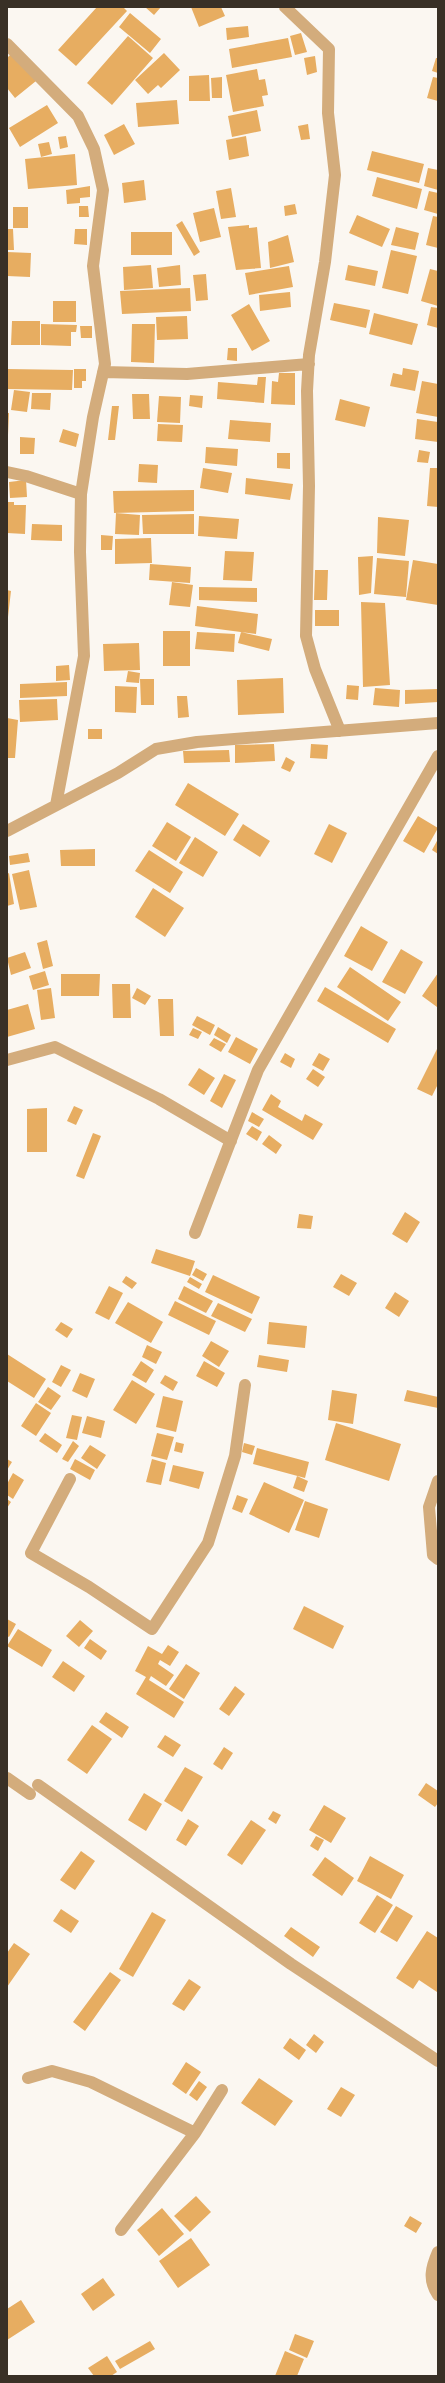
<svg xmlns="http://www.w3.org/2000/svg" width="445" height="2383" font-family="'Space Grotesk',sans-serif">
<rect width="100%" height="100%" fill="#fbf7f1"/>
<!-- building -->
<path fill="#e7ad61" d="M97,7H123L127,11L76,66L58,50Z
M145,7H161L154,15Z
M191,7H221L225,16L199,27Z
M130,13L161,39L150,53L119,27Z
M248,26L249,37L227,40L226,28Z
M301,33L307,52L295,55L290,36Z
M128,36L153,58L112,105L87,83Z
M288,38L292,57L232,68L229,49Z
M12,53L36,81L15,98L7,88V58Z
M164,53L180,70L161,88L158,85L148,94L135,80Z
M315,56L317,72L307,75L304,58Z
M436,58H438V73L432,71Z
M257,69L259,80L265,79L268,95L262,96L264,106L233,112L226,75Z
M209,75L210,101H189V76Z
M222,77V98H212L211,78Z
M433,77L438,78V101L427,98Z
M177,100L179,124L138,127L136,103Z
M47,105L58,123L20,147L9,128Z
M257,110L261,131L232,137L228,116Z
M124,124L135,144L114,155L104,135Z
M308,124L310,139L301,140L298,126Z
M66,136L68,147L60,149L58,137Z
M246,136L249,156L229,160L226,140Z
M49,142L52,154L41,157L38,144Z
M372,151L424,164L419,183L367,170Z
M75,154L77,185L28,189L25,159Z
M428,168L438,170V190L424,186Z
M377,177L422,189L417,209L372,196Z
M144,180L146,200L124,203L122,183Z
M90,186V197L80,198V203L67,204L66,190Z
M231,188L236,217L221,219L216,191Z
M429,191L438,193V214L424,210Z
M295,204L297,214L285,216L284,206Z
M79,206H88L89,217H79Z
M13,207H28V228H13Z
M214,208L221,237L200,242L193,213Z
M357,215L390,229L382,247L349,233Z
M433,216L438,217V248L426,245Z
M182,221L200,252L194,256L176,225Z
M249,225V228L257,227L261,268L236,270L228,227Z
M396,227L419,233L415,250L391,245Z
M7,229H13L14,250H7Z
M75,229H87V245L74,244Z
M131,232H172V255H131Z
M288,235L294,262L270,268L268,242Z
M391,250L417,256L408,294L382,288Z
M7,252L31,253L30,277L7,276Z
M151,265L153,288L124,290L123,267Z
M180,265L181,285L159,287L157,268Z
M348,265L378,271L375,286L345,280Z
M289,266L293,287L249,295L245,273Z
M430,269L438,271V306L421,301Z
M206,274L208,300L196,301L193,275Z
M190,288L191,311L122,314L120,291Z
M290,292L291,307L260,311L259,295Z
M53,301H76V322H53Z
M334,303L370,310L366,328L330,320Z
M249,304L270,341L252,351L231,315Z
M431,307L438,308V328L427,325Z
M374,313L418,324L412,345L369,334Z
M187,316L188,339L157,340L156,317Z
M12,321H40V345H11Z
M41,324L77,325L76,332H71V346L41,345Z
M132,324H155L154,363L131,362Z
M80,326H92V338H81Z
M228,348H237V361L227,360Z
M403,368L419,371L415,391L390,386L393,373L402,375Z
M7,369L73,370L72,390L7,389Z
M74,369H86V381H82V388H74Z
M279,373H295V405L271,404L272,381L278,382Z
M258,377H266L264,403L217,399L218,382L257,385Z
M422,381L438,384V417L416,413Z
M14,390L30,392L27,412L11,410Z
M32,393H51L50,410L31,409Z
M132,394H149L150,419H133Z
M190,395L203,396L202,408L189,406Z
M159,396L181,397L180,423L157,422Z
M340,399L370,407L365,427L335,420Z
M112,406H119L115,440H108Z
M7,413H9L8,435H7Z
M417,419L438,422V442L415,439Z
M230,420L271,423L270,442L228,439Z
M158,424L183,425L182,442L157,441Z
M63,429L79,434L76,447L59,442Z
M20,437L35,438L34,454H20Z
M206,447L238,449L237,466L205,463Z
M419,450L430,452L428,463L417,462Z
M277,453H290V469L277,468Z
M139,464L158,465L157,483L138,482Z
M203,468L232,473L228,493L200,488Z
M430,468H438V507L427,506Z
M246,478L293,484L290,500L245,494Z
M26,480L27,497L10,498L9,482Z
M194,490V511L114,513L113,491Z
M7,502H14V505H26L25,534L7,533Z
M116,513L140,515L139,535L115,534Z
M194,514V534H143L142,515Z
M199,516L239,519L237,539L198,536Z
M378,517L409,520L405,556L377,553Z
M32,524L62,525V541L31,540Z
M101,535L113,536L112,550H101Z
M151,538L152,563L115,564V539Z
M225,551L254,552L252,581L223,580Z
M373,556L371,593L359,595L358,557Z
M377,558L409,561L406,597L374,594Z
M413,560L438,564V605L406,600Z
M150,564L191,567L190,583L149,580Z
M315,570H328L327,600H314Z
M172,582L193,585L190,607L169,605Z
M199,587L257,588V602L199,600Z
M7,590L11,591L8,617H7Z
M361,602L385,603L390,685L363,687Z
M197,606L258,614L256,634L195,626Z
M315,610H339V626H315Z
M163,631H190V666H163Z
M197,632L235,634L234,652L195,649Z
M241,632L272,639L269,651L238,643Z
M139,643L140,670L104,671L103,644Z
M69,665L70,680L56,681V666Z
M128,671L140,673L139,683L126,682Z
M283,678L284,713L238,715L237,680Z
M140,679H154V705H141Z
M67,682V696L20,698V684Z
M347,685L359,686L358,700L346,699Z
M115,686L137,687L136,713L115,712Z
M375,688L400,690L399,707L373,705Z
M438,689V702L405,704V690Z
M177,696H187L189,717L178,718Z
M57,699L58,720L20,722L19,700Z
M7,718L18,720L15,758H7Z
M88,729H102V739H88Z
M274,744L275,761L235,763V745Z
M311,744L328,745L327,759L310,758Z
M229,750L230,762L184,763L183,751Z
M286,757L295,762L290,772L281,768Z
M188,783L239,814L225,836L175,805Z
M418,816L438,828L424,853L403,841Z
M167,822L191,837L176,861L152,846Z
M243,824L270,841L260,857L233,840Z
M329,824L347,833L332,863L314,854Z
M195,837L218,852L203,877L179,863Z
M438,839V854L432,850Z
M95,849V866H61L60,850Z
M149,850L183,872L170,893L135,871Z
M28,853L30,862L10,865L9,856Z
M29,870L37,907L20,910L12,874Z
M9,873L14,904L7,906V874Z
M153,888L184,908L165,937L135,917Z
M361,926L388,942L372,971L344,956Z
M47,940L53,966L43,969L37,943Z
M401,949L423,962L405,994L382,982Z
M25,952L31,968L11,975L7,958Z
M350,967L401,1002L388,1021L337,987Z
M45,971L49,985L33,990L29,976Z
M438,973V1005L437,1007L422,996Z
M61,974H100L99,996H61Z
M112,984H130L131,1018H113Z
M325,987L396,1029L388,1043L317,1001Z
M51,988L55,1018L41,1020L37,990Z
M137,988L151,996L145,1005L132,998Z
M158,999H173L174,1036H160Z
M28,1004L35,1029L7,1037V1010Z
M197,1016L215,1025L210,1035L192,1025Z
M218,1027L231,1035L227,1043L214,1035Z
M193,1028L202,1032L198,1039L189,1035Z
M236,1037L258,1049L250,1064L228,1052Z
M214,1038L226,1044L221,1052L209,1045Z
M438,1047V1084L432,1096L417,1089Z
M285,1053L295,1059L291,1068L280,1062Z
M319,1053L330,1059L323,1071L312,1065Z
M199,1068L215,1078L204,1095L188,1085Z
M313,1069L325,1077L318,1087L306,1079Z
M224,1074L236,1080L222,1108L210,1101Z
M271,1094L281,1101L278,1107L302,1121L305,1114L323,1124L313,1140L262,1110Z
M74,1106L83,1110L76,1125L67,1121Z
M47,1108V1152H27V1109Z
M252,1112L264,1119L259,1127L248,1121Z
M252,1126L262,1132L257,1141L246,1134Z
M93,1133L101,1136L84,1179L76,1176Z
M269,1135L282,1145L276,1154L262,1144Z
M405,1212L420,1222L407,1243L392,1234Z
M299,1214L313,1216L311,1229L297,1228Z
M156,1249L195,1261L190,1276L151,1263Z
M196,1268L207,1274L203,1281L192,1275Z
M341,1274L357,1283L349,1296L333,1287Z
M213,1275L260,1297L252,1314L205,1292Z
M126,1276L137,1283L132,1289L122,1282Z
M190,1277L202,1284L199,1289L187,1282Z
M109,1286L123,1293L109,1320L95,1313Z
M184,1286L213,1301L206,1313L178,1299Z
M395,1292L409,1301L399,1317L385,1308Z
M175,1301L216,1321L209,1335L168,1315Z
M128,1302L163,1322L151,1343L115,1323Z
M218,1303L252,1319L245,1332L211,1316Z
M61,1322L73,1329L67,1338L55,1330Z
M269,1322L307,1326L305,1348L267,1344Z
M211,1341L229,1351L219,1367L202,1356Z
M147,1345L162,1352L156,1364L142,1357Z
M7,1354L46,1379L34,1398L7,1381Z
M259,1355L289,1360L287,1372L257,1367Z
M141,1361L154,1370L146,1383L132,1375Z
M204,1361L225,1373L217,1387L196,1376Z
M61,1365L71,1370L61,1387L52,1382Z
M80,1373L95,1379L87,1398L72,1391Z
M165,1375L178,1382L173,1391L160,1383Z
M132,1380L155,1394L136,1424L113,1410Z
M48,1387L61,1396L51,1410L38,1402Z
M332,1390L357,1394L353,1424L328,1420Z
M407,1390L438,1397V1408L404,1401Z
M163,1396L183,1401L176,1432L156,1427Z
M36,1403L51,1413L36,1436L21,1426Z
M72,1415L82,1417L77,1440L66,1438Z
M87,1416L105,1421L101,1438L82,1433Z
M336,1423L401,1444L389,1481L325,1460Z
M45,1433L62,1445L57,1453L39,1441Z
M157,1433L174,1437L167,1460L151,1456Z
M73,1441L79,1446L68,1462L62,1459Z
M176,1442L184,1444L182,1453L174,1451Z
M244,1443L255,1446L252,1455L242,1452Z
M90,1445L106,1455L97,1469L81,1458Z
M257,1448L309,1462L305,1478L253,1464Z
M7,1459L12,1462L7,1470Z
M75,1459L95,1470L90,1480L70,1469Z
M152,1459L166,1463L161,1485L146,1482Z
M173,1465L204,1472L199,1489L169,1481Z
M13,1473L24,1480L13,1499L7,1495V1484Z
M297,1476L308,1481L304,1492L293,1488Z
M264,1482L304,1500L289,1533L249,1514Z
M237,1495L248,1499L242,1513L232,1509Z
M7,1499L11,1502L7,1508Z
M305,1501L328,1509L319,1538L295,1530Z
M304,1606L344,1626L333,1649L293,1629Z
M7,1619L16,1624L9,1637L7,1636Z
M80,1620L93,1631L79,1647L66,1636Z
M18,1629L52,1650L42,1667L7,1646Z
M90,1639L107,1651L101,1660L84,1648Z
M168,1645L179,1652L170,1666L160,1660L158,1664L174,1675L166,1686L151,1676L149,1680L184,1702L174,1718L136,1694L146,1677L135,1671L148,1646L162,1654Z
M63,1661L85,1676L74,1692L52,1677Z
M186,1664L200,1673L184,1699L169,1689Z
M235,1686L245,1694L229,1716L219,1709Z
M106,1712L129,1727L122,1738L99,1722Z
M92,1725L112,1739L87,1774L67,1760Z
M165,1735L181,1745L173,1757L157,1747Z
M224,1747L233,1753L222,1770L213,1764Z
M185,1767L203,1777L182,1812L164,1801Z
M426,1783L438,1791V1803L435,1807L418,1795Z
M144,1793L162,1804L146,1831L128,1820Z
M324,1805L346,1818L331,1843L309,1830Z
M273,1811L281,1815L276,1824L268,1819Z
M188,1819L199,1826L186,1846L176,1840Z
M251,1820L266,1830L242,1865L227,1855Z
M316,1836L324,1840L318,1851L310,1846Z
M81,1851L95,1861L75,1890L60,1880Z
M370,1856L404,1875L391,1899L357,1881Z
M325,1857L354,1878L342,1896L312,1875Z
M377,1895L393,1905L375,1933L359,1923Z
M396,1906L413,1916L397,1942L380,1932Z
M61,1909L79,1921L71,1933L53,1921Z
M152,1912L166,1920L133,1977L119,1969Z
M291,1927L320,1947L313,1957L284,1936Z
M427,1931L438,1938L437,1992L419,1980L413,1989L396,1978Z
M14,1943L30,1954L7,1987V1953Z
M110,1972L121,1980L85,2031L73,2022Z
M189,1979L201,1987L184,2011L172,2004Z
M314,2034L324,2042L316,2053L306,2045Z
M290,2038L306,2050L299,2060L283,2048Z
M186,2062L201,2072L186,2094L172,2084Z
M259,2078L293,2101L275,2126L241,2103Z
M199,2081L207,2087L197,2101L189,2095Z
M341,2087L355,2095L341,2117L327,2109Z
M196,2196L211,2212L190,2232L174,2216Z
M162,2208L184,2234L159,2256L137,2230Z
M410,2216L422,2223L416,2233L404,2226Z
M191,2238L210,2265L178,2288L159,2261Z
M103,2278L115,2295L93,2311L81,2294Z
M21,2300L35,2322L7,2340V2309Z
M295,2334L314,2341L307,2358L289,2350Z
M150,2341L155,2349L120,2369L115,2361Z
M285,2351L304,2359L297,2376H275Z
M107,2356L117,2372L111,2376H94L88,2368Z"/>
<g fill="none" stroke-linecap="round" stroke-linejoin="round">
<!-- street -->
<path stroke="#d3ac7c" stroke-width="12" d="M285,7L329,49L328,113L335,175L325,262L309,355L307,391L309,486L306,636L315,669L340,731
M7,44L78,116L94,149L103,190L93,266L105,364L93,417L81,494L80,552L84,656L56,805
M103,372L187,374L309,364
M7,472L26,476L81,494
M7,831L118,773L156,749L197,742L438,723
M7,1060L55,1047L159,1099L231,1141
M195,1233L258,1070L438,756
M70,1479L31,1553L89,1587L152,1629L208,1543L235,1456L245,1385
M438,1481L429,1507L433,1555L438,1559
M7,1778L30,1794
M38,1785L291,1964L438,2061
M28,2078L52,2071L91,2082L195,2133
M121,2230L195,2133L222,2090
M438,2252C431,2268 428,2280 438,2295"/>
</g>
<!-- border -->
<rect width="445" height="2383" fill="none" stroke="#393026" stroke-width="16"/>
</svg>
